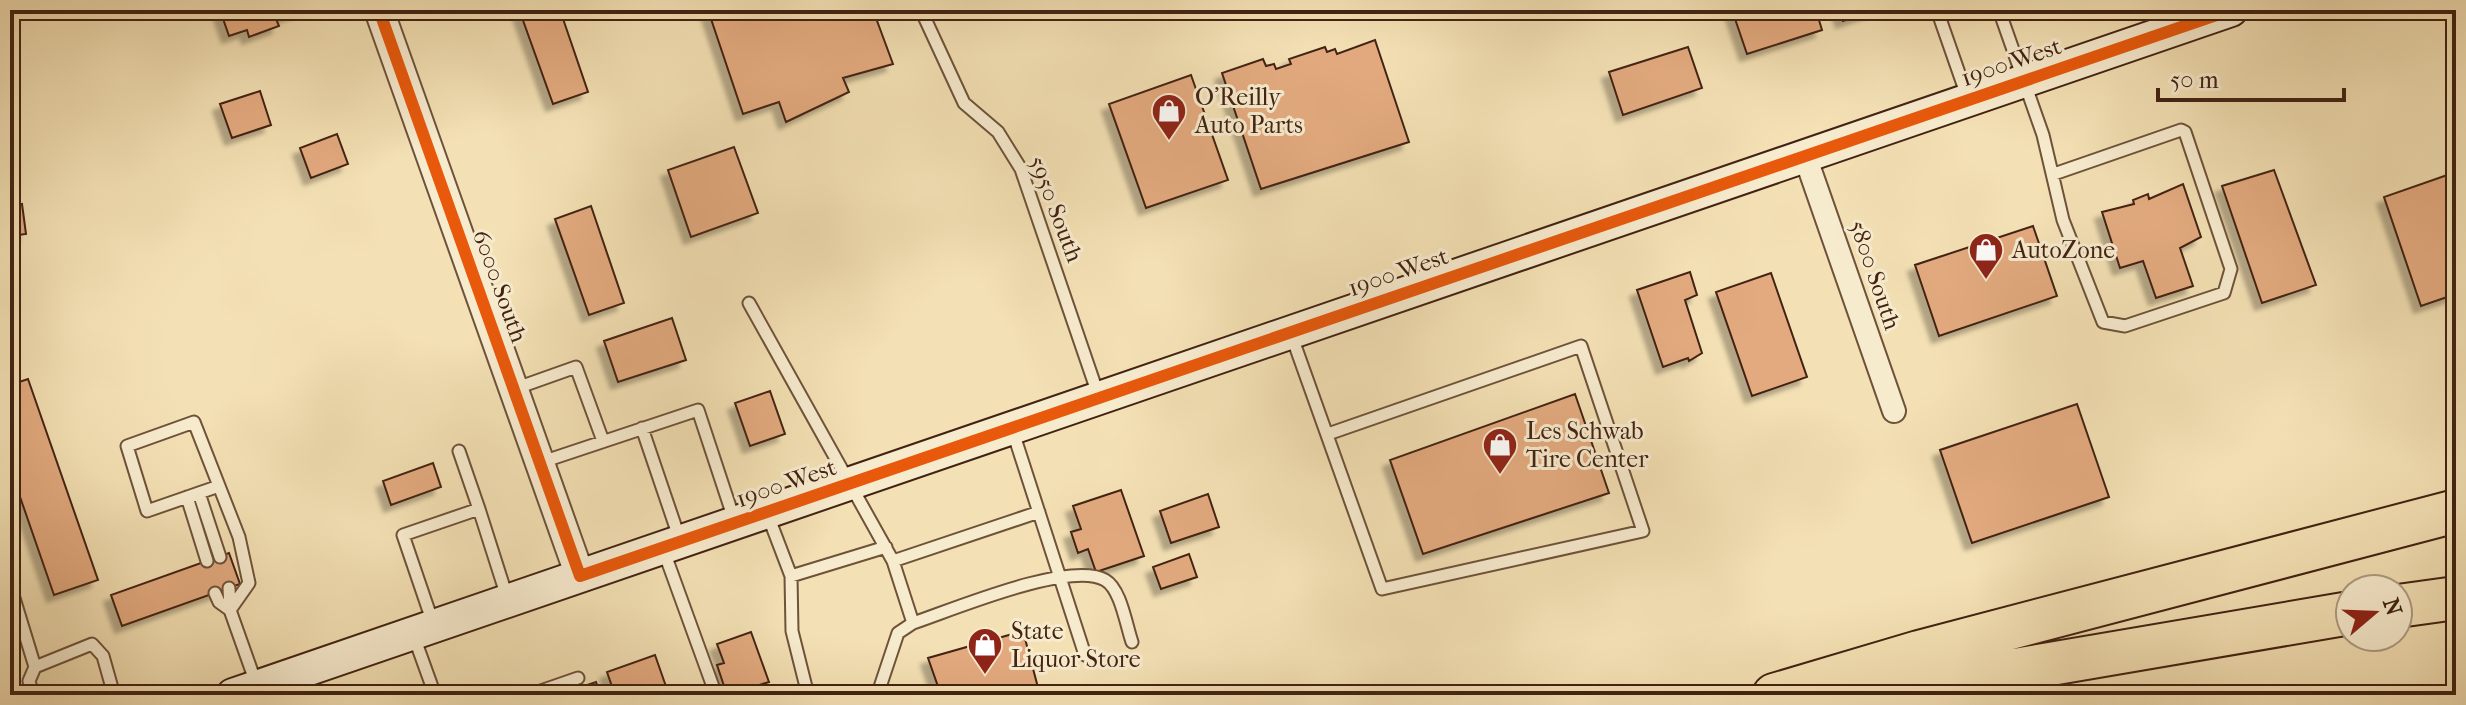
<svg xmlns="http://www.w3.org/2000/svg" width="2466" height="705" font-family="'IM FELL French Canon',serif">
<defs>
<filter id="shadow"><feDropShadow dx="-7" dy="7" stdDeviation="2" flood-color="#0004"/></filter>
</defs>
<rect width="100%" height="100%" fill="#f3e0b4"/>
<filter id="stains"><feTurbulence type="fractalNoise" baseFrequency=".0025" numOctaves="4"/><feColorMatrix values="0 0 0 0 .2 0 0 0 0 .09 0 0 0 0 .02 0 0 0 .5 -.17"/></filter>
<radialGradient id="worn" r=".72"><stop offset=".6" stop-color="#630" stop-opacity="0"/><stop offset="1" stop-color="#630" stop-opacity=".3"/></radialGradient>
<!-- building -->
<path fill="#e3aa7f" stroke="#422212" stroke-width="2" filter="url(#shadow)" d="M220,10H301L276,19L279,26L249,37L247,30L229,36Z
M525,10H560L588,92L553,104L520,12Z
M708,10H873L893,64L843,78L849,92L786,122L779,102L743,114Z
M1732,10H1816L1822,30L1747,54Z
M1839,10H1875L1843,21Z
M1375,40L1409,142L1261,189L1222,73L1263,59L1266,66L1274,64L1276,69L1291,64L1289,59L1325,47L1327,52L1335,49L1337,54Z
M1688,47L1702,88L1623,115L1609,72Z
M1191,75L1228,180L1146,208L1109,104Z
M260,91L271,125L232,138L220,104Z
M337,134L348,164L311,178L300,148Z
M734,147L758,213L691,237L668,170Z
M2274,170L2316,285L2262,303L2222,186Z
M2456,172V294L2421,306L2384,197Z
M2183,184L2201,237L2180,248L2193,286L2156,298L2143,261L2120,268L2102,212L2134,204L2133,200L2148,194L2149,199Z
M22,204L26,234L10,236V206Z
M591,206L624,303L589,315L555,219Z
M2033,226L2057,296L1939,336L1915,265Z
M1690,272L1697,295L1685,300L1702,353L1689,361L1688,358L1663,367L1637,290Z
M1771,273L1807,377L1752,396L1716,292Z
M672,318L686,360L618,382L604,341Z
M28,379L98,580L54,595L10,468V385Z
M770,391L785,434L750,446L735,403Z
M1575,394L1609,493L1423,554L1390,460Z
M2077,404L2109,497L1972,543L1940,450Z
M433,463L441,487L391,505L383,481Z
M1121,490L1144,556L1096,572L1088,549L1078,553L1071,532L1081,529L1073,506Z
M1208,494L1219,527L1171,543L1160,511Z
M229,553L240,584L122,626L111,595Z
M1189,554L1197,577L1161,589L1153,567Z
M1023,631L1040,695H941L928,658Z
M751,632L769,682L727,695L717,665L724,663L717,644Z
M655,655L669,695H615L607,672Z
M596,682L601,695H558Z"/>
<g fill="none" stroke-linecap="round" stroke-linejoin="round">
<defs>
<path id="service" d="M921,10L964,103L998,132L1021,169L1099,397
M1937,10L1967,96
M1999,10L2043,135L2063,220L2103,322L2125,326L2224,293L2231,269L2185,132L2181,130L2054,174
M749,303L893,561
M1292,337L1382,589L1643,531L1581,346L1328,434
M514,389L576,367L603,441
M642,428L679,537
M1012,429L1085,655
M459,451L479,509
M542,462L698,410L734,519
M219,486L147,511L127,446L194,422L239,537L249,583L230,610L257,686
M199,493L220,557
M187,497L207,561
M1039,512L893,561L913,623C952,610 1070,560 1105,580C1121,589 1126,625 1132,642
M767,513L791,576L886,547
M663,549L716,695
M791,576L792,631L808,695
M10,585L35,667
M229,588L230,610
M215,593L219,602L230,610
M433,623L403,535L479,509L508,600
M413,634L435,695
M880,687L898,633L913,623
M33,695L29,681L35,667L92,644L103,656L114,695
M529,695L578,678"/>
<path id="minor" d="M1805,156L1894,411"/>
<path id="tertiary" d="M379,10L580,576"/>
<path id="secondary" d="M233,695L2231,10"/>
<path id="motorway" d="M2398,606L2456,598
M1774,695L1919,652L2456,511
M1868,695L2350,613"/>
</defs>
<!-- service casing -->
<use href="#service" stroke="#6e523a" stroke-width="15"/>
<!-- minor casing -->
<use href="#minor" stroke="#6e523a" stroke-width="26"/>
<!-- tertiary casing -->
<use href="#tertiary" stroke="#6e523a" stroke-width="32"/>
<!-- secondary casing -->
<use href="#secondary" stroke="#422212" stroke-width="36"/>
<!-- motorway casing -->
<use href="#motorway" stroke="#422212" stroke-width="46"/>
<!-- service -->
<use href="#service" stroke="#f7ebce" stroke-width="11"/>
<!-- minor -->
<use href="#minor" stroke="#f7ebce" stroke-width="22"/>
<!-- tertiary -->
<use href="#tertiary" stroke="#f7ebce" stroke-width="28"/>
<!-- secondary -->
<use href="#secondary" stroke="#f7ebce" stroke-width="32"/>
<!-- motorway -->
<use href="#motorway" stroke="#f3e0b4" stroke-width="42"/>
<defs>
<path id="cycleway" d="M379,10L580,576L2231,10"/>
</defs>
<!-- cycleway casing -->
<use href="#cycleway" stroke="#f7ebce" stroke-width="17"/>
<!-- cycleway -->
<use href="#cycleway" stroke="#e8590c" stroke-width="12"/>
</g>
<!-- icons -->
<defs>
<symbol id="shop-pin" viewBox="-11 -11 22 30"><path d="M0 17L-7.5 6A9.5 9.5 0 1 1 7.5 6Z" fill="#8f2418" stroke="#f7ebce"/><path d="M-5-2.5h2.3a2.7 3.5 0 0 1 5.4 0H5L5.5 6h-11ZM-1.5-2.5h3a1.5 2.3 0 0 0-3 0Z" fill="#fff"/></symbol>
</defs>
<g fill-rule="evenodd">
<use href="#shop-pin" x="1149" y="91" width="40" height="54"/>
<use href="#shop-pin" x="1966" y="230" width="40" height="54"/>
<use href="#shop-pin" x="1480" y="425" width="40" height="54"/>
<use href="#shop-pin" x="965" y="625" width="40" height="54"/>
</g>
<g text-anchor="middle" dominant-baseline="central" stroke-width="6" stroke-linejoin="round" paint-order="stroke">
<!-- street labels -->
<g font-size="24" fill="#422212" stroke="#f7ebce">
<text transform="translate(2011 62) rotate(-19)">1900 West</text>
<text transform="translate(1056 209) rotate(69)">5950 South</text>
<text transform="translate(1398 272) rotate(-19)">1900 West</text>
<text transform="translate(1875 275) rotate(71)">5800 South</text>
<text transform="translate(500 286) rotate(70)">6000 South</text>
<text transform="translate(786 483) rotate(-19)">1900 West</text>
</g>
<!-- poi labels -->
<g font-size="24" fill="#422212" stroke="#f7ebce" text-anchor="start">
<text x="1195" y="97">O'Reilly<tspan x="1195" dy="28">Auto Parts</tspan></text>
<text x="2012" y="250">AutoZone</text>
<text x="1526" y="431">Les Schwab<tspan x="1526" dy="28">Tire Center</tspan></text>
<text x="1011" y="631">State<tspan x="1011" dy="28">Liquor Store</tspan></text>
</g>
</g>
<!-- margin -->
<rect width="2466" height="705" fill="none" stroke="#f3e0b4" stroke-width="40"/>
<rect x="12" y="12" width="2442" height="681" fill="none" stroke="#422212" stroke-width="4"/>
<rect x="20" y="20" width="2426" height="665" fill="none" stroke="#422212" stroke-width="2"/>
<!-- north arrow -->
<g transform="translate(2374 613) rotate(71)"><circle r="38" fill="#f7ebce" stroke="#af9b83" stroke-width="2"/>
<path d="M0-6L14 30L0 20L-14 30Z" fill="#8f2418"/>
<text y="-12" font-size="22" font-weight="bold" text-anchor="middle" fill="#422212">N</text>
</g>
<!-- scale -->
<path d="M2158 88v12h186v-12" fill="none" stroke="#422212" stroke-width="4"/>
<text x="2170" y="88" font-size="24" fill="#422212" stroke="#f7ebce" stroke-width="6" paint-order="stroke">50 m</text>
<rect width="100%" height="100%" filter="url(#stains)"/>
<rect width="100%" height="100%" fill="url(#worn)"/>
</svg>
